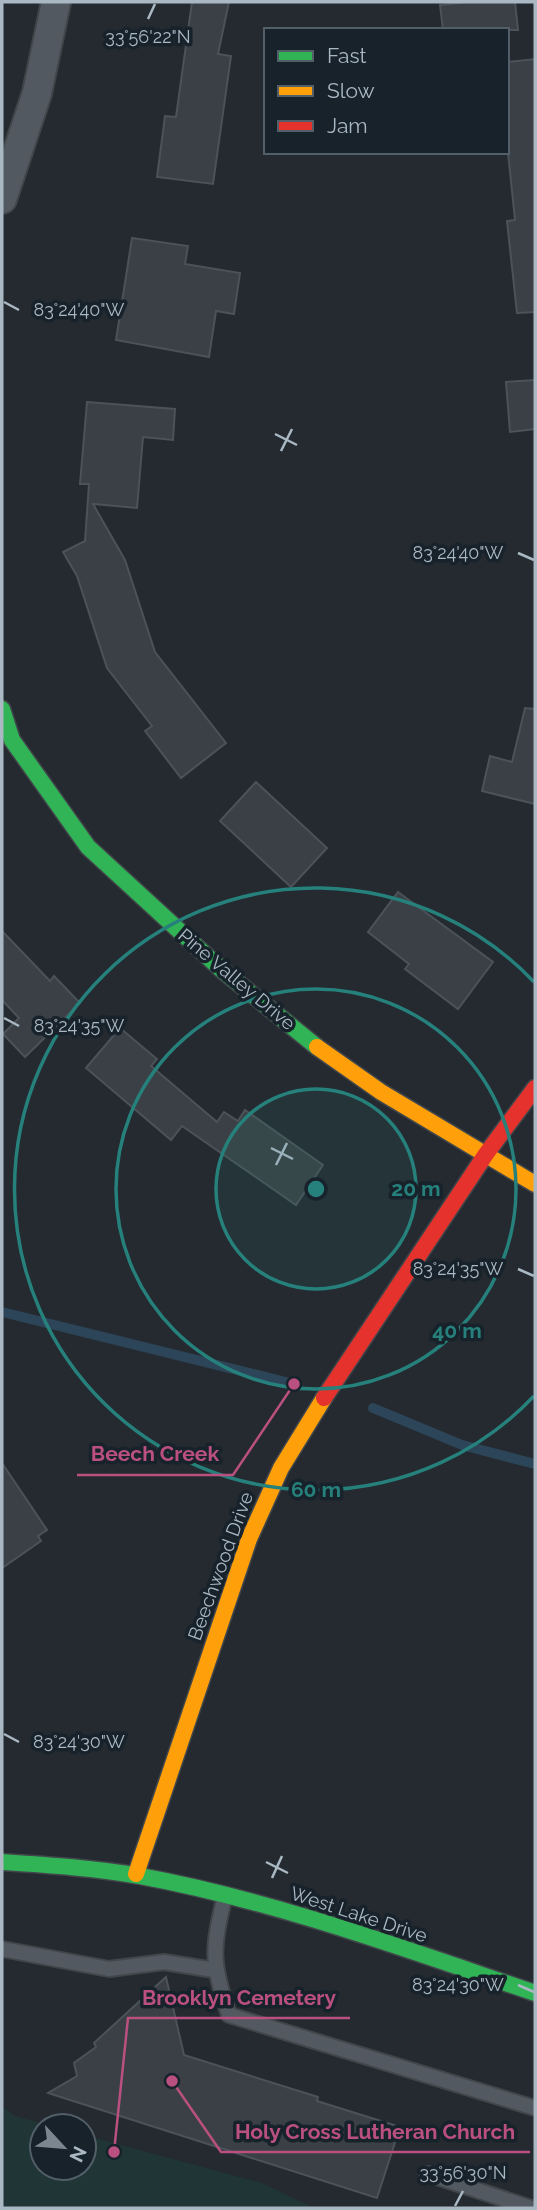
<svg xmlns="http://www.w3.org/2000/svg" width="537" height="2210" font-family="Raleway,sans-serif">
<rect width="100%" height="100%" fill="#242a30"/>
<!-- green -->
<path fill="#203535" d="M2,2106L15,2116L51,2126H42V2168H84V2135L262,2183L314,2208H2Z"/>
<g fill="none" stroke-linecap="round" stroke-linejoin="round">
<!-- stream -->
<path stroke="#2d4558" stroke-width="10" d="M2,1312L294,1384
M373,1408L462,1445L535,1464"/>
</g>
<!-- building -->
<path fill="#3a4045" stroke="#4b5259" stroke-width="2" d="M192,2H229L218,54L231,56L213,184L157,177L165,116L176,117Z
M469,2H515L518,30H443L440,5Z
M535,59V312L517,313L507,221L515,220L507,143V62Z
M132,238L188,246L185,264L240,273L234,314L216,311L209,357L116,340Z
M535,380V429L510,432L506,382Z
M87,402L175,409L173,440L143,437L137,508L93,504L125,560L155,652L226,743L181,778L145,731L152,726L107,668L77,576L63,552L85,541L89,484H80Z
M525,708L535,709V804L482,791L490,756L512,762Z
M256,782L327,848L291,887L220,821Z
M398,892L493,962L458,1009L405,969L409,964L368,932Z
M2,931L50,981L54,976L80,1003L25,1057L3,1034L19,1018L2,1000Z
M120,1028L157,1059L151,1066L217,1122L224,1112L238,1121L245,1110L323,1165L296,1205L182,1126L171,1140L86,1068Z
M2,1463L47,1530L38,1536L41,1541L2,1568Z
M166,1977L184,2055L318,2097L317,2101L400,2127L377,2198L48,2093L77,2076L74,2063L96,2047L94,2043Z"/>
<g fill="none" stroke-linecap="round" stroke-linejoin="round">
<defs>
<path id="lane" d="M225,1895C212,1950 211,1961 229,2015L535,2108
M2,1949L109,1969L164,1962L214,1970
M428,2174L531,2208"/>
<path id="street" d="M2,199L37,93L56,2"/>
<path id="fast" d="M2,709L12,740L88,847L222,970L317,1047
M2,1862C48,1865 95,1868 140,1876C275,1901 405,1949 535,1993"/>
<path id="slow" d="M317,1047L381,1092L535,1184
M136,1874L249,1539L281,1468L324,1398"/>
<path id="jam" d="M324,1398L486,1154L535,1088"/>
</defs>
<!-- lane casing -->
<use href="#lane" stroke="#41464b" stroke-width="18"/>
<!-- street casing -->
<use href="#street" stroke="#41464b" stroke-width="32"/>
<!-- fast casing -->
<use href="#fast" stroke="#41464b" stroke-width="19"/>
<!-- slow casing -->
<use href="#slow" stroke="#41464b" stroke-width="19"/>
<!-- jam casing -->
<use href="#jam" stroke="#41464b" stroke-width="19"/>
<!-- lane -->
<use href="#lane" stroke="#525960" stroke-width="14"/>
<!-- street -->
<use href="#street" stroke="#525960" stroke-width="28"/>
<!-- fast -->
<use href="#fast" stroke="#30b455" stroke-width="16"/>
<!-- slow -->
<use href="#slow" stroke="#ff9f0a" stroke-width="16"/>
<!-- jam -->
<use href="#jam" stroke="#e5322d" stroke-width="16"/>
</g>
<!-- ticks -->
<path fill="none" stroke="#aab8c4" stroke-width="2.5" d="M148,19L155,4M4,302L19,310M275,434L297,445M281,451L292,429M518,553L534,560M4,1018L19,1026M271,1148L293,1159M276,1165L287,1143M518,1269L534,1276M4,1734L19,1742M266,1862L288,1873M272,1878L282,1856M518,1985L534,1992M455,2206L463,2191"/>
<!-- distance rings -->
<circle cx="316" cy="1189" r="100" fill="#26807b" fill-opacity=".12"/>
<g fill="none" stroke="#26807b" stroke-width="3.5">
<circle cx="316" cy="1189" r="100"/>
<circle cx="316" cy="1189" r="200"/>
<path d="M534 1396A301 301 0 1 1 534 982"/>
</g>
<g text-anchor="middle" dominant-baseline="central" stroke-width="7" stroke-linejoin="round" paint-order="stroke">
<!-- street labels -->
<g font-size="19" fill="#aab8c4" stroke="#17222b">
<text transform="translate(237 979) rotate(40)">Pine Valley Drive</text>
<text transform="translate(220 1566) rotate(-70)">Beechwood Drive</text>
<text transform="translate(359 1914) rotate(18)">West Lake Drive</text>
</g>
</g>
<g font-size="18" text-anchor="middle" fill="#aab8c4" stroke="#17222b" stroke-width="7" stroke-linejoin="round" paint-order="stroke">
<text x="148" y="43">33°56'22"N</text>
<text x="79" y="316">83°24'40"W</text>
<text x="458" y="559">83°24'40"W</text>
<text x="79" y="1032">83°24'35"W</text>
<text x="458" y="1275">83°24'35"W</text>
<text x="79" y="1748">83°24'30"W</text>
<text x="458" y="1991">83°24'30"W</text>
<text x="463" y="2179">33°56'30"N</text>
</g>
<circle cx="316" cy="1189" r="10" fill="#26807b" stroke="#17222b" stroke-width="3.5"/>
<g font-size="21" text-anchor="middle" font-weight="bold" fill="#26807b" stroke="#17222b" stroke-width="7" stroke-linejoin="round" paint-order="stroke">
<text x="416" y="1196">20 m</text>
<text x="457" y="1338">40 m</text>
<text x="316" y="1497">60 m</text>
</g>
<!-- callouts -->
<path fill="none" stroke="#ba5080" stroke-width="2.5" d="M294 1384L233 1475H77M114 2152L128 2018H350M172 2081L221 2152H530"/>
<g fill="#ba5080" stroke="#17222b" stroke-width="2.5">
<circle cx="294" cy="1384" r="7"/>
<circle cx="114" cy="2152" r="7"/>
<circle cx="172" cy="2081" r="7"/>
</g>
<g font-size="21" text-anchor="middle" font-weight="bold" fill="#ba5080" stroke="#17222b" stroke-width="7" stroke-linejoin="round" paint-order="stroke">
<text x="155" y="1461">Beech Creek</text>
<text x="239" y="2005">Brooklyn Cemetery</text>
<text x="375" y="2139">Holy Cross Lutheran Church</text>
</g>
<!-- border -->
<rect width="537" height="2210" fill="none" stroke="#aab8c4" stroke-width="7"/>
<!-- legend -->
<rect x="264" y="28" width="245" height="126" fill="#17222b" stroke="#525e68" stroke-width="2"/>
<rect x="278" y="51" width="35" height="10" fill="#30b455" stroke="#525e68" stroke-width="2"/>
<text x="327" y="63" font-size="21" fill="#aab8c4">Fast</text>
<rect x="278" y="86" width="35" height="10" fill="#ff9f0a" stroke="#525e68" stroke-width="2"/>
<text x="327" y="98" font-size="21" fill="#aab8c4">Slow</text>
<rect x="278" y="121" width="35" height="10" fill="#e5322d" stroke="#525e68" stroke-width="2"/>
<text x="327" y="133" font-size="21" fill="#aab8c4">Jam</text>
<!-- north arrow -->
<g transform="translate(63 2147) rotate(116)"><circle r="33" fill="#17222b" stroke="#525e68" stroke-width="2"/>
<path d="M0-5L12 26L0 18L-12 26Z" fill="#7b8690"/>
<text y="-10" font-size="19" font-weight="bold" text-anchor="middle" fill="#aab8c4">N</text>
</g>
</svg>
